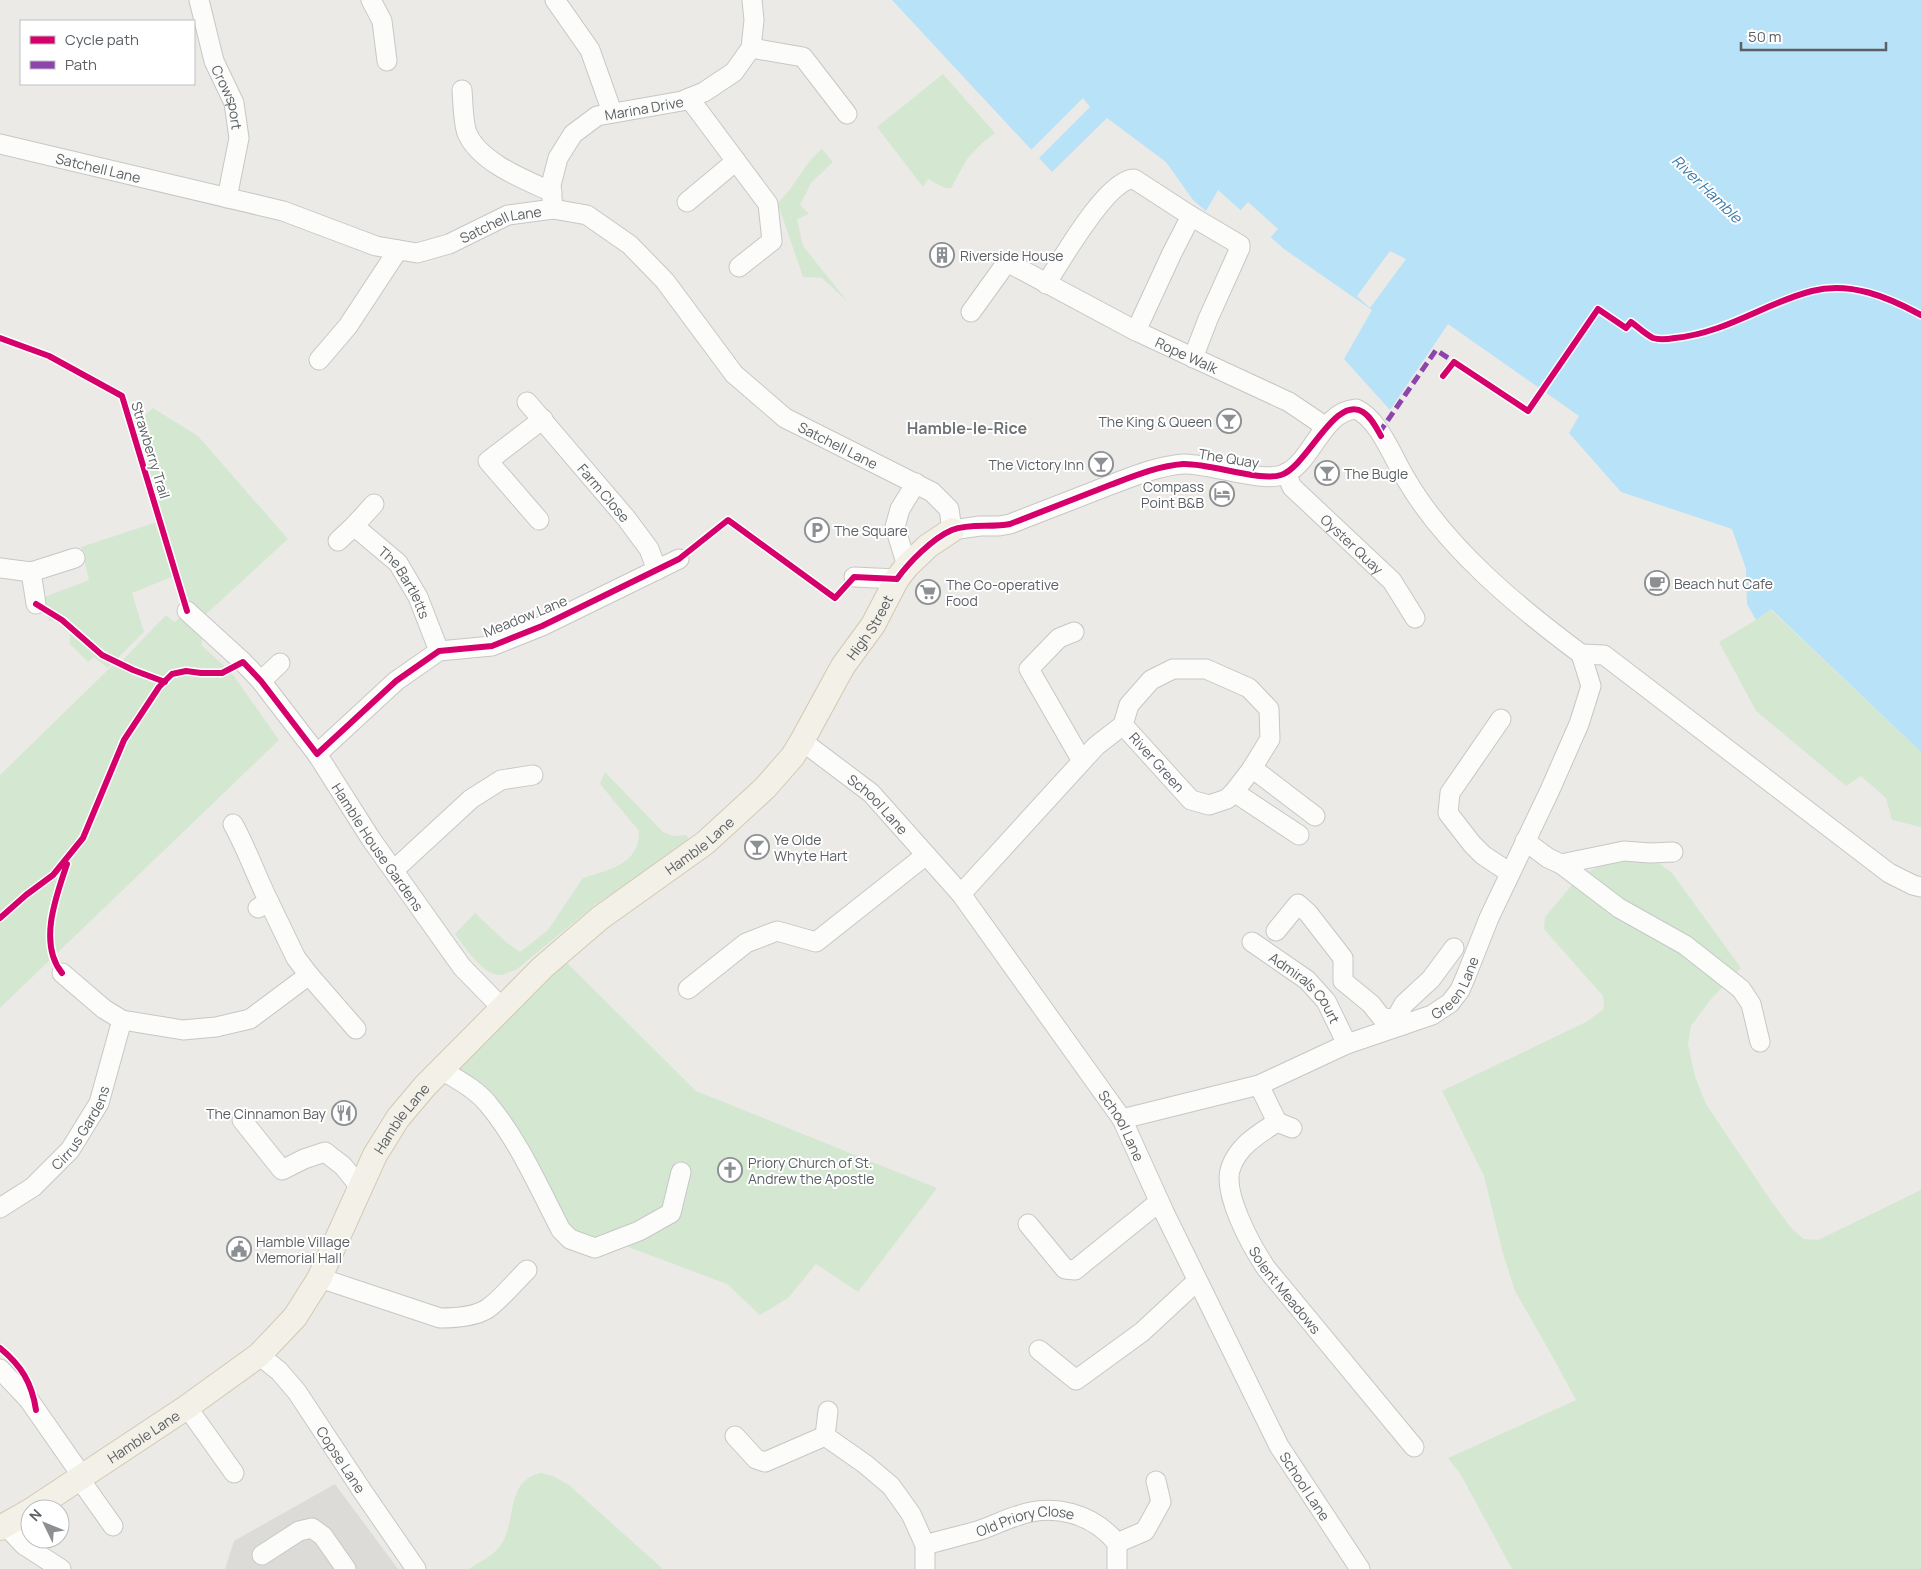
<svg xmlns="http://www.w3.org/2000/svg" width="1921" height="1569" font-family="Manrope,sans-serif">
<rect width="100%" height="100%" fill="#ebeae6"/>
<!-- industrial -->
<path fill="#dcdbd7" d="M335,1484L398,1569H225L234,1541Z"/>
<!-- green -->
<path fill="#d4e8d1" d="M943,74L995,133L981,144L967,159L951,188H945L928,179L923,187L877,127Z
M822,149L833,162L811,183L800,205L809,214L797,219L803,246L848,302L822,278L803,277L778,204C781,198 787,194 791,188C801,174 808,160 822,149Z
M153,408L198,436L288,539L203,617L191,606L179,574L132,593L144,632L108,668L94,657L88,662L70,644V634L55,620L49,621L44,597L89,580L81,547L160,521L134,426Z
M1770,609L1921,752V827L1892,820L1886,798L1861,776L1846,786L1756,711L1719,642L1756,620Z
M166,615L174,622L180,618L202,639V646L231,672L279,740L0,1008V775L114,664L117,666Z
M605,772L663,832L673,836L686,835L692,843L596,904L516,970C511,971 505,975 501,975C482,975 465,947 455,934L475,913L506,942L520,952L548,930L583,878C609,870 640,864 639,831L600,784Z
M1630,860L1657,862L1672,873L1741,968L1711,999L1691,1026L1688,1044L1695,1077L1706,1104L1769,1198L1792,1229L1804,1239L1818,1240L1921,1190V1569H1512L1461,1475L1448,1458L1576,1400L1551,1354L1515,1291L1502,1250L1484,1176L1442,1091L1586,1022L1604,1009L1603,996L1544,929L1545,917L1572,885L1587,872L1607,863Z
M560,956L696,1091L937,1188L858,1292L816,1264L788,1298L760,1315L727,1284L615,1242L587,1251L490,1098L452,1062Z
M541,1473L553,1476L569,1485L663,1569H469C479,1562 493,1556 500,1546C518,1522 504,1481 541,1473Z"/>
<!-- water -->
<path fill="#b8e2f8" d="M892,0H1921V752L1771,609L1756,620L1747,604L1746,569L1732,529L1621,492L1569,433L1579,416L1448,324L1390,410L1344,359L1372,310L1284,249L1218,190L1206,211L1193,200L1166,162L1107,118L1052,172Z"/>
<!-- pier -->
<path fill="#ebeae6" d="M1083,98L1090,107L1037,160L1030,151Z
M1248,202L1278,229L1269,239L1239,212Z
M1390,251L1406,259L1370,308L1357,296Z"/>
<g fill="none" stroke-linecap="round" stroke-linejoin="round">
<!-- ferry -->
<path stroke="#3c7aa9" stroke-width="1" stroke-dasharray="6 5" stroke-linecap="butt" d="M1626,328L1631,322C1638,327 1645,334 1653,338C1659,340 1669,339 1675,338C1726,333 1765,303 1812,291C1850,281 1888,297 1921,315"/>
<defs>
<g id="minor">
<path id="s1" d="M199,0L214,61L234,103L239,138L227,198"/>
<path d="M371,0L382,21L387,61"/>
<path d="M555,0L590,50L612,112"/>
<path d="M751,48L803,57L847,114"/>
<path d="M462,90C463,102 463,122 467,133C479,162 525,180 552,192"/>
<path d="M689,98L768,204L772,241L739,267"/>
<path id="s2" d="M0,144L283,211L376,246L417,253L449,244L508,215L553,209L587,215L630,245L665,281L734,374L785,418L932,492L949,509L952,530L980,526H999L1010,524C1043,511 1077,498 1110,485C1134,476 1158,466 1183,464C1210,463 1263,484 1285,474C1314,460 1321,412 1356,409C1379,419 1393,458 1406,479C1446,548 1518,607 1581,654"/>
<path d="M687,202L736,161"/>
<path id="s3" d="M553,209L551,185L558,158L573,134L597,116L682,101L704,92L734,72L751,48L754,20L752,0"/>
<path d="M1046,284C1061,261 1107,179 1134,179L1191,216L1240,245V248L1208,319L1193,358"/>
<path id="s4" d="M971,312L1007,262L1136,331L1289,402L1326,427"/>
<path d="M1136,331L1172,253L1191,216"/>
<path d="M319,360L348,326L398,250"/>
<path id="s5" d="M527,402L626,518L649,549L657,570"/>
<path id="s6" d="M1286,473L1292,487L1392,581L1415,618"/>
<path d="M539,520L488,461L543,419"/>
<path d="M354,526L374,504"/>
<path id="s7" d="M338,541L354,526L398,563L418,597L439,651"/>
<path d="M907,566L895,527L900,509L916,483"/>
<path d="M0,568L31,572L75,558"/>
<path d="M31,572L36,604"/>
<path d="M854,577L897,579"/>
<path id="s8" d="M187,611L243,662L261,681L317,754L371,839L462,967L502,1008"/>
<path d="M1074,632L1059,638L1029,669L1082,761"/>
<path d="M1581,654L1604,655L1889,873L1913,885L1921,887"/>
<path d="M261,681L280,663"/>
<path d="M1501,719L1450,793L1448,813L1472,844L1483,855L1510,873"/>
<path id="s9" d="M802,741L871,793L961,894L1122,1119L1165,1214L1279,1446L1360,1569"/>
<path d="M317,754L396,681L439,651L492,646L542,626L679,559"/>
<path d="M1252,768L1315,816"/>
<path d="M1234,792L1299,835"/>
<path d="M233,824C247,849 256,876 269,902"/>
<path d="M1525,841L1548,858L1561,864L1624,851L1650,853L1673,852"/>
<path d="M1561,864L1619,908L1685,945L1741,989L1751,1004L1760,1042"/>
<path d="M394,870L471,799L501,780L533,775"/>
<path d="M961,894L1096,746L1123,725L1129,705L1151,680L1173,669H1206L1249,688L1269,709L1270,739L1251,770L1234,792L1227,799L1209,805L1191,800L1123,725"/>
<path d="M1276,931L1298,904L1308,913L1343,958V981L1371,1004L1382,1018L1400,1019"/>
<path id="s10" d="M1252,942L1307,980L1326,1001L1347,1044"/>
<path d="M62,973L104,1009L122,1020"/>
<path d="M309,975L356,1029"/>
<path d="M688,989L746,943L777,931L816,942L926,855"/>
<path d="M1403,1025L1400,1019V1011L1404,1004L1431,979L1454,948"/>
<path d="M442,1070C458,1080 476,1089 488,1104C519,1141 539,1188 561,1230L570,1239L595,1248L639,1231L671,1213L681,1172"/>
<path d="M1259,1085L1277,1122L1292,1128"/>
<path id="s11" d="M1122,1119L1259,1085L1347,1044L1432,1015L1450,1003L1460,990L1466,976L1489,918L1550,790L1579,724L1591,686L1581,654"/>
<path d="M242,1120L282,1170L304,1159L325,1152L343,1166L360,1187"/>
<path id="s12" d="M1277,1122C1259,1134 1239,1145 1231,1167C1221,1192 1252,1247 1266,1268L1414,1447"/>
<path id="s13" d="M0,1208L33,1187L70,1150L99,1103L122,1020L183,1030L216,1027L250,1019L309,975L296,958L269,902L258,908"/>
<path d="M1028,1224L1065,1269L1075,1270L1159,1202"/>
<path d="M320,1278L440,1318C455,1318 474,1317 487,1309C498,1302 516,1281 527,1270"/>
<path d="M1039,1350L1076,1380L1142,1332L1197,1281"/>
<path id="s14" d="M259,1355L279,1371L297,1392L363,1492L416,1569"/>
<path d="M0,1369L29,1400L82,1476"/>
<path d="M187,1407L234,1473"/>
<path d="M735,1436L756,1459L765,1462L825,1436L865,1464L891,1486L911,1514L925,1545V1569"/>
<path d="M825,1436L828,1411"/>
<path d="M79,1478L113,1526"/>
<path d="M5,1525L24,1545L61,1569"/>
<path d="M1117,1543L1145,1531L1161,1502L1156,1481"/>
<path id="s15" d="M925,1545C942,1540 960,1536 977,1531C991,1527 1003,1520 1017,1516C1054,1503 1092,1513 1117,1543V1569"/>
<path d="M262,1555L299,1531L312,1528L323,1536L346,1569"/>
</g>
<g id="major">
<path id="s16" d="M33,1509L187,1407L259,1355L280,1333L295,1317L319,1279L375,1155L398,1118L425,1086L543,967L600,918L705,843L765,788L793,756L802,741L843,666L873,625L897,579L907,566L928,546L952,530"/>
<path d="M0,1528L30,1511"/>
</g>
</defs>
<!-- minor casing -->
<use href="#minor" stroke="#c7c7c7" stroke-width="21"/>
<!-- major casing -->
<use href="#major" stroke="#d3c8b3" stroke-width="26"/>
<!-- minor -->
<use href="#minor" stroke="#fcfcfb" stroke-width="19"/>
<!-- major -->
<use href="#major" stroke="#f3f0e7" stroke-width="24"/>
<!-- quiet -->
<path stroke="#8e44ad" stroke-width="5" stroke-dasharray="10 5" stroke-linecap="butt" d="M1379,433L1436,350L1456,363"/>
<defs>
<path id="cycleway" d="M0,338L49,356L122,396L187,611
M1443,376L1454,362L1528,411L1598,309L1626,328L1631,322C1638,327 1645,334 1653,338C1659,340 1669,339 1675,338C1726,333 1765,303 1812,291C1850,281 1888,297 1921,315
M36,604L62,620L102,655L133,670L165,682
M0,918L26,895L53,875L83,838L124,740L159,687L172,674L186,671L201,673H222L243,662L261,681L317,754L396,681L439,651L492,646L542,626L679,559L728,520L835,598L854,577L897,579C909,562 933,538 952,530C970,523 992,528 1010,524C1043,511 1077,498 1110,485C1134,476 1158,466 1183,464C1210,463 1260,482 1281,475C1307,467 1335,394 1363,412C1371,417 1376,427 1381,436
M62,973C38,944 56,896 67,864
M0,1348C21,1365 32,1383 36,1410"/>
</defs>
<!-- cycleway casing -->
<use href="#cycleway" stroke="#fff" stroke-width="9"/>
<!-- cycleway -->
<use href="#cycleway" stroke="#d6006c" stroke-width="6"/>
</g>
<!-- icons -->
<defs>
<symbol id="building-ring" viewBox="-11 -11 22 22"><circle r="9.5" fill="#fff" stroke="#8d9092" stroke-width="1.5"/><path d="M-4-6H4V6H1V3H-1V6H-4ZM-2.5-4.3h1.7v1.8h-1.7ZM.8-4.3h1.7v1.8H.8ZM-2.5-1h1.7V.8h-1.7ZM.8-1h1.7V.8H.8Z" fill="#8d9092"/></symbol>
<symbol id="bar-ring" viewBox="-11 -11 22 22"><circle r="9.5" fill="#fff" stroke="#8d9092" stroke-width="1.5"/><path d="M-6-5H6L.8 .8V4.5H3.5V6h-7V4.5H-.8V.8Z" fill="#8d9092"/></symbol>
<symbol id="hotel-ring" viewBox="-11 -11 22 22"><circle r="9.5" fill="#fff" stroke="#8d9092" stroke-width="1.5"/><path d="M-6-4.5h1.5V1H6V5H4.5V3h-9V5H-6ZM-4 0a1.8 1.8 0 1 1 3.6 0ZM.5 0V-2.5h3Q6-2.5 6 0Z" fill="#8d9092"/></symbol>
<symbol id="parking-ring" viewBox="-11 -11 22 22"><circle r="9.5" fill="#fff" stroke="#8d9092" stroke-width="1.5"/><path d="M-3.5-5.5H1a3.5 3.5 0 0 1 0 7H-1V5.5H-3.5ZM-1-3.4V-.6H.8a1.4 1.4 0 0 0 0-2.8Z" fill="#8d9092"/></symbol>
<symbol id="cafe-ring" viewBox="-11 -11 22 22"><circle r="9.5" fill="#fff" stroke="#8d9092" stroke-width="1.5"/><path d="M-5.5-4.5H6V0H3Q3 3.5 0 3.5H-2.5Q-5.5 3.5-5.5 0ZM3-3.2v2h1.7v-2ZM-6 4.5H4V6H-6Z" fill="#8d9092"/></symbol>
<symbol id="supermarket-ring" viewBox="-11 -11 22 22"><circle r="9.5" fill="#fff" stroke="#8d9092" stroke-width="1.5"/><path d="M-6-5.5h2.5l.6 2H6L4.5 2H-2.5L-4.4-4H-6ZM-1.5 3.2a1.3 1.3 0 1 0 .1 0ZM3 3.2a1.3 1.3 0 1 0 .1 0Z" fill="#8d9092"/></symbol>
<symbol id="restaurant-ring" viewBox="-11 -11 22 22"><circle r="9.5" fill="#fff" stroke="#8d9092" stroke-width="1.5"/><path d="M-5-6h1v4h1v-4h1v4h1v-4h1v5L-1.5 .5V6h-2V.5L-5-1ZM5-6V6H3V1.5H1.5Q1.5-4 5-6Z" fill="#8d9092"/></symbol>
<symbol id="church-ring" viewBox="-11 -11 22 22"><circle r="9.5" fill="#fff" stroke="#8d9092" stroke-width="1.5"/><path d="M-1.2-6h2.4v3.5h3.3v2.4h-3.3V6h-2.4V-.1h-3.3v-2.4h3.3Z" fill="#8d9092"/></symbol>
<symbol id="civic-ring" viewBox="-11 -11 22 22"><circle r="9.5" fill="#fff" stroke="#8d9092" stroke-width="1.5"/><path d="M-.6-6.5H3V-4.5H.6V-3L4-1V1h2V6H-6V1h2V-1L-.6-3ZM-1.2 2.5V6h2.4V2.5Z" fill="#8d9092"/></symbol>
</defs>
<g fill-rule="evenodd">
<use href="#building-ring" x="928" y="241" width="28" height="28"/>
<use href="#bar-ring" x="1215" y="407" width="28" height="28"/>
<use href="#bar-ring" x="1087" y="450" width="28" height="28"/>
<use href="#bar-ring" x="1313" y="459" width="28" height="28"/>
<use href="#hotel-ring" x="1208" y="480" width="28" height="28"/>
<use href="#parking-ring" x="803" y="516" width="28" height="28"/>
<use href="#cafe-ring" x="1643" y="569" width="28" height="28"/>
<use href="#supermarket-ring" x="914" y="578" width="28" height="28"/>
<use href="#bar-ring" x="743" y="833" width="28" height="28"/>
<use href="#restaurant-ring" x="330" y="1099" width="28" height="28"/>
<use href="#church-ring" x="716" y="1156" width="28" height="28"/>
<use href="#civic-ring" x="225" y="1235" width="28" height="28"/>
</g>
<g text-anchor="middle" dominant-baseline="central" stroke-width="4" stroke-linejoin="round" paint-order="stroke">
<!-- street labels -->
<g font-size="14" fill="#5b6064" stroke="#fff">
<text stroke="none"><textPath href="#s1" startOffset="102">Crowsport</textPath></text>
<text stroke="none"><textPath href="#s3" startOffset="158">Marina Drive</textPath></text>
<text stroke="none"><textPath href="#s2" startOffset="101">Satchell Lane</textPath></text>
<text stroke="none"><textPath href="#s2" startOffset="521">Satchell Lane</textPath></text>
<text stroke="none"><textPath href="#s4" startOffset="264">Rope Walk</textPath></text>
<text stroke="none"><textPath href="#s2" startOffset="956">Satchell Lane</textPath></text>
<text transform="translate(151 450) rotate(73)">Strawberry Trail</text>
<text transform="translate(1229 458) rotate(9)">The Quay</text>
<text stroke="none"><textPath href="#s5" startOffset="119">Farm Close</textPath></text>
<text stroke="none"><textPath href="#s6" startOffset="98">Oyster Quay</textPath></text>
<text stroke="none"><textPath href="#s7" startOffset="99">The Bartletts</textPath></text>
<text transform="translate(525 616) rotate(-22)">Meadow Lane</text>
<text stroke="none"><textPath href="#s16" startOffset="1238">High Street</textPath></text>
<text transform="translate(1157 762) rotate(48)">River Green</text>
<text stroke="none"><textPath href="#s9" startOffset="99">School Lane</textPath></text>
<text stroke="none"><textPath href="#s16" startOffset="958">Hamble Lane</textPath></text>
<text stroke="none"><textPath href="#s8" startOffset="305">Hamble House Gardens</textPath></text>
<text stroke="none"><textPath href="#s11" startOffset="365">Green Lane</textPath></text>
<text stroke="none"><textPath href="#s10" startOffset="71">Admirals Court</textPath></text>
<text stroke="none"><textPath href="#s16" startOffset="552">Hamble Lane</textPath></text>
<text stroke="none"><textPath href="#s13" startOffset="116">Cirrus Gardens</textPath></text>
<text stroke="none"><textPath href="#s9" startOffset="504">School Lane</textPath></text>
<text stroke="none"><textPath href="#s12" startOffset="204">Solent Meadows</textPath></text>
<text stroke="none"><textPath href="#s16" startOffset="132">Hamble Lane</textPath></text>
<text stroke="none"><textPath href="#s14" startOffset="134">Copse Lane</textPath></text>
<text stroke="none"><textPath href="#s9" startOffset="909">School Lane</textPath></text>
<text stroke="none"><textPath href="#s15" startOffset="104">Old Priory Close</textPath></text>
</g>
<!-- poi labels -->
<g font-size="14" fill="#5b6064" stroke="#fff" text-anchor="start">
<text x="960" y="255">Riverside House</text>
<text x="1212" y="421" text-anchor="end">The King &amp; Queen</text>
<text x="1084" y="464" text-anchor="end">The Victory Inn</text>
<text x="1344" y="473">The Bugle</text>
<text x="1204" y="486" text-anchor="end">Compass<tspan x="1204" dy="16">Point B&amp;B</tspan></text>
<text x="834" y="530">The Square</text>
<text x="1674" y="583">Beach hut Cafe</text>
<text x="946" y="584">The Co-operative<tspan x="946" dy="16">Food</tspan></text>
<text x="774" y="839">Ye Olde<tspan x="774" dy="16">Whyte Hart</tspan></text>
<text x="326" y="1113" text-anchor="end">The Cinnamon Bay</text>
<text x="748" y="1162">Priory Church of St.<tspan x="748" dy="16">Andrew the Apostle</tspan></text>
<text x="256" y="1241">Hamble Village<tspan x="256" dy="16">Memorial Hall</tspan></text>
</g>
<!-- water labels -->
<g font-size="15" font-style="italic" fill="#3c7aa9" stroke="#fff">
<text transform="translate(1707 189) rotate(44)">River Hamble</text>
</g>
<!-- quarter labels -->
<g font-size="16" font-weight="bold" fill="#6c7276" stroke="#fff">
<text x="967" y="428">Hamble-le-Rice</text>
</g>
</g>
<!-- legend -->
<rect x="20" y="20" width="175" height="65" fill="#ffffff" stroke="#bdbfc1"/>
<rect x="30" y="36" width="25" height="8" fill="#d6006c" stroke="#bdbfc1"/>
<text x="65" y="45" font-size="15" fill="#5b6064">Cycle path</text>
<rect x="30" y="61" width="25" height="8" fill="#8e44ad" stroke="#bdbfc1"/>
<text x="65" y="70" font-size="15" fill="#5b6064">Path</text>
<!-- north arrow -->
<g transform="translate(45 1524) rotate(313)"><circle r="24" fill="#ffffff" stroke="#bdbfc1"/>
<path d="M0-4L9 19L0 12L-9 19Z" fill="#8d9092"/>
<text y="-8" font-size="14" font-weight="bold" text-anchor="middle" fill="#5b6064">N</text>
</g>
<!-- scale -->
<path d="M1741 42v8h145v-8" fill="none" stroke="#5b6064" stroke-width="2.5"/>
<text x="1748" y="42" font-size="15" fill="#5b6064" stroke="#ffffff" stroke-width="4" paint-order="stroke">50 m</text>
</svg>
